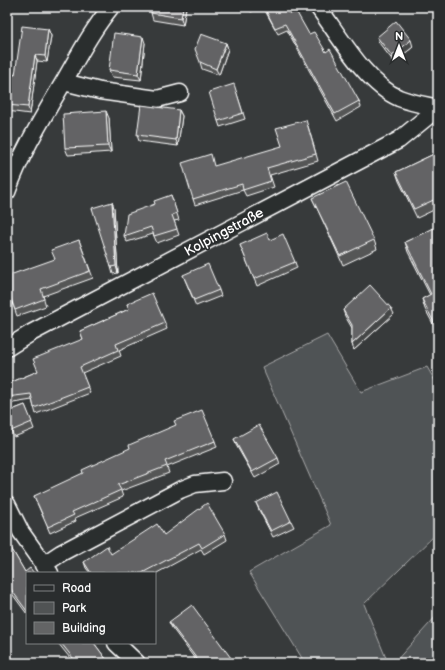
<svg xmlns="http://www.w3.org/2000/svg" width="445" height="670" font-family="'Balsamiq Sans',sans-serif">
<rect width="100%" height="100%" fill="#373a3b"/>
<filter id="ink" filterUnits="userSpaceOnUse"><feTurbulence type="fractalNoise" baseFrequency=".025" numOctaves="2"/><feDisplacementMap in="SourceGraphic" scale="8" xChannelSelector="R" yChannelSelector="G"/><feConvolveMatrix kernelMatrix="1 2 1 2 8 2 1 2 1" color-interpolation-filters="sRGB"/></filter>
<g filter="url(#ink)">
<!-- green -->
<path fill="#505354" stroke="#a8a9aa" d="M327,335L361,392L427,367L438,386V532L364,604L388,663H305L249,572L331,525L262,367Z
M438,614V663H394Z"/>
<g fill="none" stroke-linecap="round" stroke-linejoin="round">
<defs>
<path id="minor" d="M318,7C339,35 366,84 399,98C412,103 425,105 438,108
M64,82L100,91L157,99L180,93
M7,192C21,153 42,119 63,83C78,57 92,30 111,7
M7,348L31,333L399,140L432,113V107
M7,504L21,532L50,573
M43,565L61,553L180,490L195,484L223,481
M116,643L137,663"/>
</defs>
<!-- minor casing -->
<use href="#minor" stroke="#fff" stroke-width="19"/>
<!-- minor -->
<use href="#minor" stroke="#2a2d2e" stroke-width="16"/>
</g>
<!-- wall -->
<path fill="#555657" stroke="#fff" d="M186,7L183,25L153,20L151,13Z
M248,7H260L251,12Z
M263,7H286L290,14L326,52L359,101L361,107L337,121L287,30L278,34Z
M48,29L51,36L47,62L37,61L30,114L7,111V74L15,75Z
M377,37L413,47L394,62L379,43Z
M145,43L141,80L112,77L109,70Z
M226,43L228,49L219,75L202,69L200,62Z
M236,91L245,119L220,127L218,121Z
M179,110L182,116L178,146L139,141L137,135Z
M109,118L111,152L68,155L65,148Z
M308,126L318,161L270,175L274,187L246,196L243,190L195,205L193,199L282,146Z
M438,152V208L417,218L399,181L396,172Z
M171,195L179,220L174,221L179,235L157,243L153,234L127,242L124,236L155,204Z
M312,198L374,240L377,249L343,265L316,206Z
M112,202L114,208L118,273L113,274L111,267Z
M438,227V333L425,309L422,299L430,295L408,252L405,242Z
M79,240L93,278L43,296L46,306L17,316L7,288L55,259Z
M240,245L295,262L297,268L257,286Z
M183,275L219,290L221,296L196,306Z
M127,304L165,323L167,329L119,350L121,356L82,373L90,393L36,414L32,400L7,404V384L38,371L83,339L80,331L129,309Z
M343,310L394,314L354,350L352,344V328L345,316Z
M25,405L34,429L14,437L7,421V412Z
M234,439L278,458L280,464L255,478L236,445Z
M215,441L217,447L167,467L169,473L121,491L123,497L75,518L76,521L50,533L34,496Z
M256,503L291,521L294,527L273,537L259,510Z
M225,534L227,540L204,554L201,549L155,574V573H90L86,568L84,562L111,554L164,535Z
M7,541L25,572L27,573V614L7,587Z
M169,622L233,663H198L172,628Z
M58,643H94L109,663H74Z"/>
<!-- shaded-wall -->
<path fill="#454647" stroke="#fff" d="M183,7H186L183,25L181,18Z
M48,29L51,36L47,62L45,56Z
M143,37L145,43L141,80L138,74Z
M411,40L413,47L394,62L392,56Z
M226,43L228,49L219,75L216,69Z
M35,55L37,61L30,114L28,107Z
M179,110L182,116L178,146L176,140Z
M106,111L109,118L111,152L108,146Z
M112,202L114,208L118,273L116,266Z
M391,308L394,314L354,350L352,344Z
M231,658L233,663H230L229,660Z"/>
<!-- building -->
<path fill="#636465" stroke="#fff" d="M152,7H183L181,18L151,13Z
M264,7H286L290,14L296,11L309,34L314,32L326,52L330,49L359,101L335,114L285,24L275,28Z
M396,21L411,40L392,56L377,37Z
M22,26L48,29L45,56L35,55L28,107L7,105V74L15,75Z
M114,33L143,37L138,74L109,70Z
M201,34L226,43L216,69L200,62L195,49Z
M234,84L243,113L218,121L209,92Z
M141,105L179,110L176,140L137,135Z
M106,111L108,146L65,148L63,114Z
M306,120L316,154L267,168L271,181L243,190L242,184L193,199L182,163L211,154L214,166L282,146L276,128Z
M438,152V198L414,209L396,172Z
M346,182L374,240L340,256L312,198Z
M171,195L177,213L172,215L177,229L154,236L151,227L124,236L127,214L155,204L154,201Z
M112,202L116,266L111,267L92,208Z
M438,226V330L422,299L431,294L405,242Z
M267,233L270,240L283,234L295,262L254,279L240,245Z
M79,240L90,271L41,289L44,299L15,310L7,288V276L55,259L51,250Z
M208,264L219,290L194,300L183,275Z
M370,285L391,308L352,344V325L343,310Z
M152,293L165,323L116,344L118,350L80,367L88,387L34,408L31,394L7,397V384L38,371L33,359L83,339L80,331L129,309L127,304Z
M25,405L32,422L11,431L7,420V412Z
M202,410L215,441L165,461L167,466L118,485L121,490L72,512L74,515L48,527L34,496L83,473L82,470L130,448L129,445L176,425L174,421Z
M259,425L278,458L252,472L234,439Z
M277,492L291,521L271,531L256,503Z
M207,503L225,534L202,548L199,543L142,573H91L84,562L107,546L111,554L157,524L164,535Z
M7,541L25,572L30,568L34,573H27V611L7,584Z
M192,605L231,658L229,660L231,663H200L169,622Z
M61,643H94L109,663H77Z"/>
</g>
<g text-anchor="middle" dominant-baseline="central" stroke-width="3.5" stroke-linejoin="round" paint-order="stroke">
<!-- street labels -->
<g font-size="14" fill="#fff" stroke="#2a2d2e">
<text transform="translate(224 232) rotate(-28)">Kolpingstraße</text>
</g>
</g>
<!-- margin -->
<rect width="445" height="670" fill="none" stroke="#2a2d2e" stroke-width="24"/>
<rect x="12" y="12" width="421" height="646" fill="none" stroke="#fff" stroke-width="1.5" filter="url(#ink)"/>
<!-- legend -->
<rect x="26" y="572" width="130" height="72" fill="#2a2d2e" stroke="#7f8182"/>
<rect x="34" y="585" width="20" height="6" fill="#2a2d2e" stroke="#7f8182"/>
<text x="62" y="592" font-size="12" fill="#ffffff">Road</text>
<rect x="34" y="602" width="20" height="12" fill="#505354" stroke="#7f8182"/>
<text x="62" y="612" font-size="12" fill="#ffffff">Park</text>
<rect x="34" y="622" width="20" height="12" fill="#636465" stroke="#7f8182"/>
<text x="62" y="632" font-size="12" fill="#ffffff">Building</text>
<!-- north arrow -->
<g transform="translate(399 46)" stroke="#2a2d2e" stroke-width="3" paint-order="stroke">
<path d="M0-3L7 15L0 10L-7 15Z" fill="#ffffff"/>
<text y="-6" font-size="11" font-weight="bold" text-anchor="middle" fill="#ffffff">N</text>
</g>
</svg>
